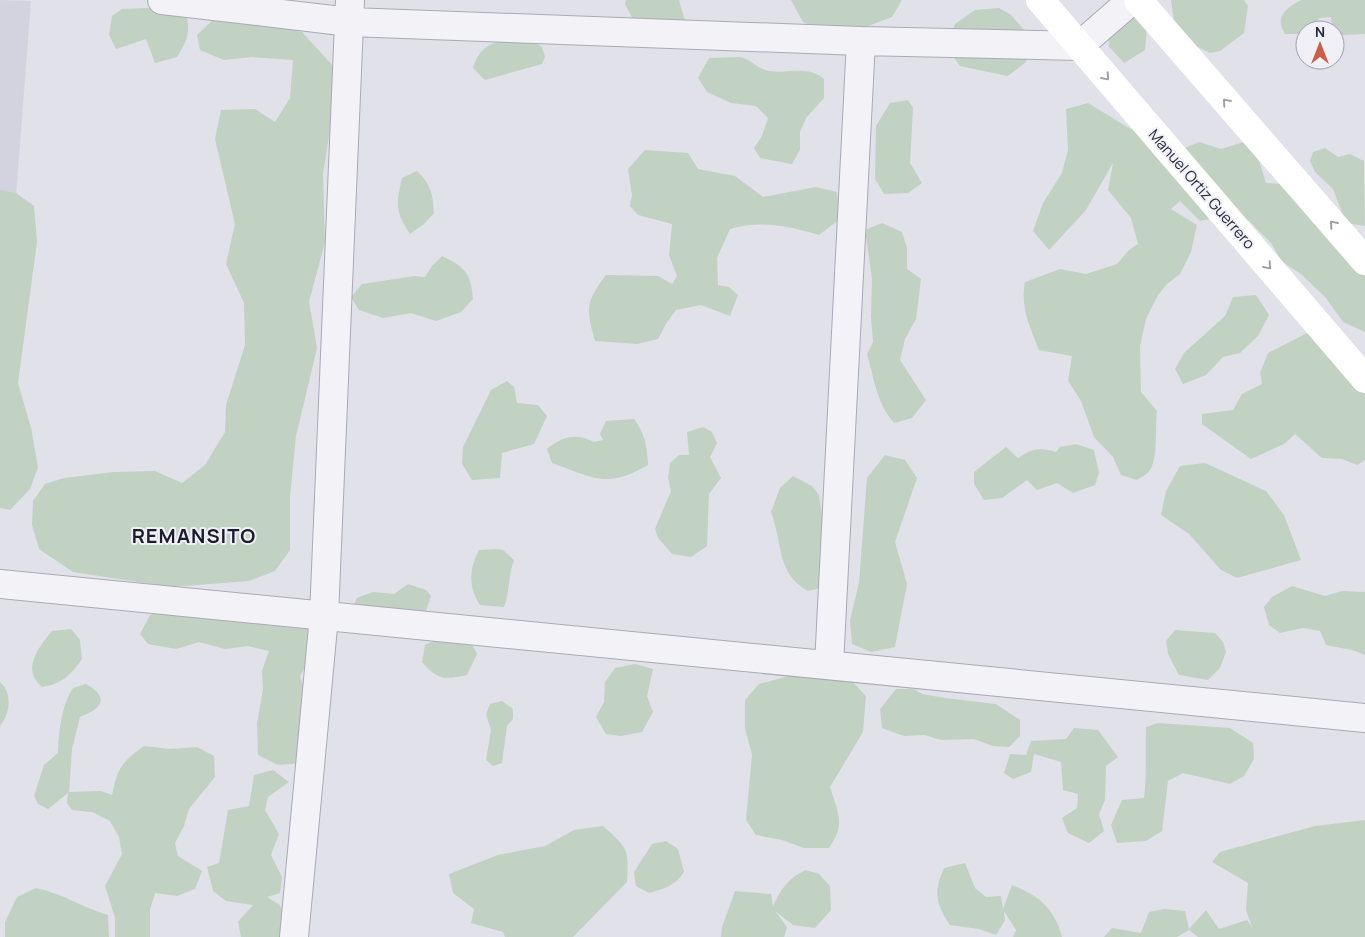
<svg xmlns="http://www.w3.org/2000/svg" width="1365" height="937" font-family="Manrope,sans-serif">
<rect width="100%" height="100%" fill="#e0e1e9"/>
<!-- built -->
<path fill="#d2d3de" d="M0,0L31,1L0,405Z"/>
<!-- green -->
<path fill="#c1d2c2" d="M626,0H679L685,21L636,25L625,4Z
M791,0H902L892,17L847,34L824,32L803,22Z
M1171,0H1244L1248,6L1244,33L1220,51L1210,53L1189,43L1175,29Z
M1301,0H1365V34L1342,35L1332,27L1331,17L1319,18L1312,30H1305V34H1285C1274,17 1286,8 1301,0Z
M173,7L186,14C191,32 187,41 177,57L155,63L146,39L116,49L109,35L112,16L122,9Z
M999,8L1011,15L1027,33L1026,62L1008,76L960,66L947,48L955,24L975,10Z
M1135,17L1147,29L1145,50L1124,63L1109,47L1107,22Z
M214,19L275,26L302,32L333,66V111L323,174L325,242L309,302L317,348L296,436L290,497V550L275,571L249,581L171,587L73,572L39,549L32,525L33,501L45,484L64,478L114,472L155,471L182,483L205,465L225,432L226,405L245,345L244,303L226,264L235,224L215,139L221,110L255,109L275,122L290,98L293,60L252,57L224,60L200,50L197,35Z
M528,38L542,47L545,57L542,64L485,80L473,68C482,39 502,41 528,38Z
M741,57C752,60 757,69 769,71C789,74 807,65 824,79V98L806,118L800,132V150L792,164L760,158L754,148L762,136L768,118L756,106L731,103L707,92L698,78L709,58Z
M908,100L913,108L910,163L922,183L908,193L884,194L875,179L876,126L890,103Z
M1088,103L1162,148L1178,151L1199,142L1221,149L1250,140L1257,154L1266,183L1281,184L1365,258V332L1343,322L1326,298L1301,274L1282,262L1271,243L1249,221L1225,216L1200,221L1180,201L1171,209L1197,225L1191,252L1180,274L1167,284L1158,295L1146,319L1140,346L1141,392L1157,411C1155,428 1158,457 1150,470C1148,474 1141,477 1137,480L1121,475L1113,457L1094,437L1081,401L1068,381L1072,356L1039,350C1030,327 1020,307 1025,282L1060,269L1086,274L1117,264L1129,250L1138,244L1131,218L1108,190L1113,163L1086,210L1049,250L1033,231L1043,203L1062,173L1068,150L1066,109Z
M1325,148L1338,157L1350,154L1364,161L1365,226L1346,223L1333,189L1315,172L1310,161L1313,152Z
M645,150L688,153L698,169L735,176L763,197L816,187L837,192L840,219L819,235C789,226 760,220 730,229L717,258L718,285L729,287L738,295L730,316L701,305L676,310L666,324L658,339L637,344L595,341C586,308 585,303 606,275L658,276L672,284L677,276L669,255L672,224L638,215L630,206L632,195L628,169Z
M417,171C431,184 433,195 434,213L424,224L410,234C395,211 396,204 402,178Z
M0,190L16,193L34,206L37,242L18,383L31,428L38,467L30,489L10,510L0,508Z
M882,223L902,232L907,248V269L921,279L916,319L905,339L900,360L926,400L912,418L894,423C877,404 874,378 867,354L873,342L871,317L872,279L865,230Z
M442,256C465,267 471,273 473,299L461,312L436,321L411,313L383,318L359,310L351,297L362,284L415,276L425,277L432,266Z
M1256,295L1269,315L1258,336L1240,353L1223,357L1206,375L1183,384L1175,369L1184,353L1225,316L1233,297Z
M1313,330L1365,376V460L1357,465L1342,459L1322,458L1295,434L1284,444L1251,459L1202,424V414L1233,410L1242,394L1262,384L1260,373L1268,353Z
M507,381L514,387L517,403L538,405L547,416L534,444L502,453L500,478L472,480L462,464L463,447L491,390Z
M634,419C645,433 647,447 648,465C607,489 594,478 552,463L547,449C563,436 576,433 594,442L603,440L600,434L606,421Z
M703,427L712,432L717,443L710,457L721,478L709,494L707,546L691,557L672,554L658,538L655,529L671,491L668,478L670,463L679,455H689L687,432Z
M1076,444L1094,450L1099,473L1095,485L1073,493L1057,483L1037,490L1027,480L1002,498L984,500L974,484V472L1006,447L1018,458C1031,449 1040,447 1056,452L1060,447Z
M885,455L905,460L917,478L895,542L907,584L895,647L871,652L852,644L850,620L859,583L867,478Z
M1205,463L1266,491L1284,515L1301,560L1237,578L1221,570L1189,534L1161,515L1166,491L1180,466Z
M793,476L812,486L819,495L833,585L808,591C776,573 783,544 771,512L780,488Z
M498,549L503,550L514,560C508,576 510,592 504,607L480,605C468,586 469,570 479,550Z
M408,584L426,590L431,596L426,611L416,613L351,610L357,598L373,592L394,594Z
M1292,586L1325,596L1342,591L1365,592V655L1352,650L1326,645L1320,631L1303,628L1280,633L1269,625L1264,607L1272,597Z
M159,612L313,628V653L300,676L308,699L304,763L278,765L258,755L257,723L263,690L262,671L269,651L248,646L225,649L199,642L176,649L148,644L140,634L150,615Z
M71,629L80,640L82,659C71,675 62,684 42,687C21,669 38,648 52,631Z
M1175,630L1215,633L1223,642L1226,652L1220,668L1208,680L1179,675L1168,654L1166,641Z
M444,636L472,644L477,654L467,675C444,680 438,680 422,662L425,645Z
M635,664L653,669L647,696L653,712L642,732L621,736L606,734L596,717L604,702L605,682L615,668Z
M820,675L848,677L866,696L863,732L830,787C838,813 846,824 829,848H804L782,840L756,835L746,820L752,755L745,728V700L759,684L789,676Z
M0,682C13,693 10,714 0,726Z
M86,684C111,698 101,709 80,717L72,749L69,792L101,791L112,795C118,767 121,763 144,746L170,749L197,747L214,756L215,777L189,809L184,826L175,843L178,856L202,871L195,889L177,896L155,893L150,910V937H115V918L105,886L122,854L119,837L110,821L92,812L72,810L67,803L68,793L48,809L38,804L34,796L44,765L58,753C59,732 61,706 73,688Z
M896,689H914L922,694L945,698L996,704L1020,720V736L1009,747L993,746L974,739L942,740L924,735L904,736L882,728L880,709Z
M502,701L513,709V719L507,726L502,763L493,766L486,760L491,730L486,714L490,704Z
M1158,723L1230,728L1253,743L1254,759L1244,776L1230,784L1183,773L1168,781L1162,831L1146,841L1117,843L1111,825L1122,800L1144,798C1147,774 1145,751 1146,727Z
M1074,728L1098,730L1118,757L1106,766L1105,800L1099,814L1104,831L1089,843L1068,833L1062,818L1077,808L1078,794L1063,790L1061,762L1034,754L1031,772L1013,779L1004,773L1010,754L1026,755L1031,741L1066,739Z
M273,770L289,782L268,797L265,810L279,834L271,855L282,877L280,893L267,897L280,905L287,925L281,937H241L238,922L253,905L226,901L213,891L207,867L219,863L228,810L249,806L254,775Z
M1365,820V937H1198L1189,930L1177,937H1104L1112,928L1141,933L1149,912L1164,909L1185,911L1189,929L1206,910L1219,929L1247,920L1252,927L1246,910L1248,883L1212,862L1220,852L1315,826Z
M603,826C628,848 629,849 627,882L573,937H505L503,932L471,923L474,909L453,893L449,874L498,855L545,846L574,830Z
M666,841L678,849L684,872C676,885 664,889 649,893L636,886L634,872L652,844Z
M965,863L975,888L986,897L1001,896L1003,909L1012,885C1038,895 1055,909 1062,937H1013L1016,930L1004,911L1005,920L996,935L979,929L950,925C936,904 933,893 944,868Z
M806,870L819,874L830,886L831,910L815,928L793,925L775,911L787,927L784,937H721L722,927L735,891L771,894L773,907C779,891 789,877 806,870Z
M36,888C64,894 81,907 108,915L109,937H5V922L17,897Z"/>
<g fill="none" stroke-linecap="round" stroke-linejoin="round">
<defs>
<path id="street" d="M162,0L350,22L861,41L1079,46L1132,0
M0,584L1365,718
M829,665L861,41
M294,937L324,616L350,0"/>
</defs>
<!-- street casing -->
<use href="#street" stroke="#a9aab6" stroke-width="30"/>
<!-- street -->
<use href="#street" stroke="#f3f3f7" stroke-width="28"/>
<!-- secondary -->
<path stroke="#fff" stroke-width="28" d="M1040,0L1365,379
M1138,0L1365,261"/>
</g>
<!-- one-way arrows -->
<defs><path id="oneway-chevron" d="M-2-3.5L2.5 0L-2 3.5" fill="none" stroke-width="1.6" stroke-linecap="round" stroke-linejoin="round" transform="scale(1.25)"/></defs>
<g stroke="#9f9fa9">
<use href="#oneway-chevron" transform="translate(1106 77) rotate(49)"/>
<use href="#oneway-chevron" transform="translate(1226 102) rotate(-131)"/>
<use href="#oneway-chevron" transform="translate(1333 224) rotate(-131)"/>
<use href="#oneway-chevron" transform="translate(1268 266) rotate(49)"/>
</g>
<g text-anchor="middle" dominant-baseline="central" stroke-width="4" stroke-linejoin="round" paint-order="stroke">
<!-- street labels -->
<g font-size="15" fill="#292a40" stroke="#f0f0f6">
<text transform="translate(1202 189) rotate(49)">Manuel Ortiz Guerrero</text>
</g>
<!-- district labels -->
<g font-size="20" font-weight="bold" letter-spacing="1" fill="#1b1c30" stroke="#f0f0f6">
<text x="194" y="535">REMANSITO</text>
</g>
</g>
<!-- north arrow -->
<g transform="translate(1320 45)"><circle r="24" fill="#f0f0f6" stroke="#a0a1ad"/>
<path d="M0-4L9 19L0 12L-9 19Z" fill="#ca5e48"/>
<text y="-8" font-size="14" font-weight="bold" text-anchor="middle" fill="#292a40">N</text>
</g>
</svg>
